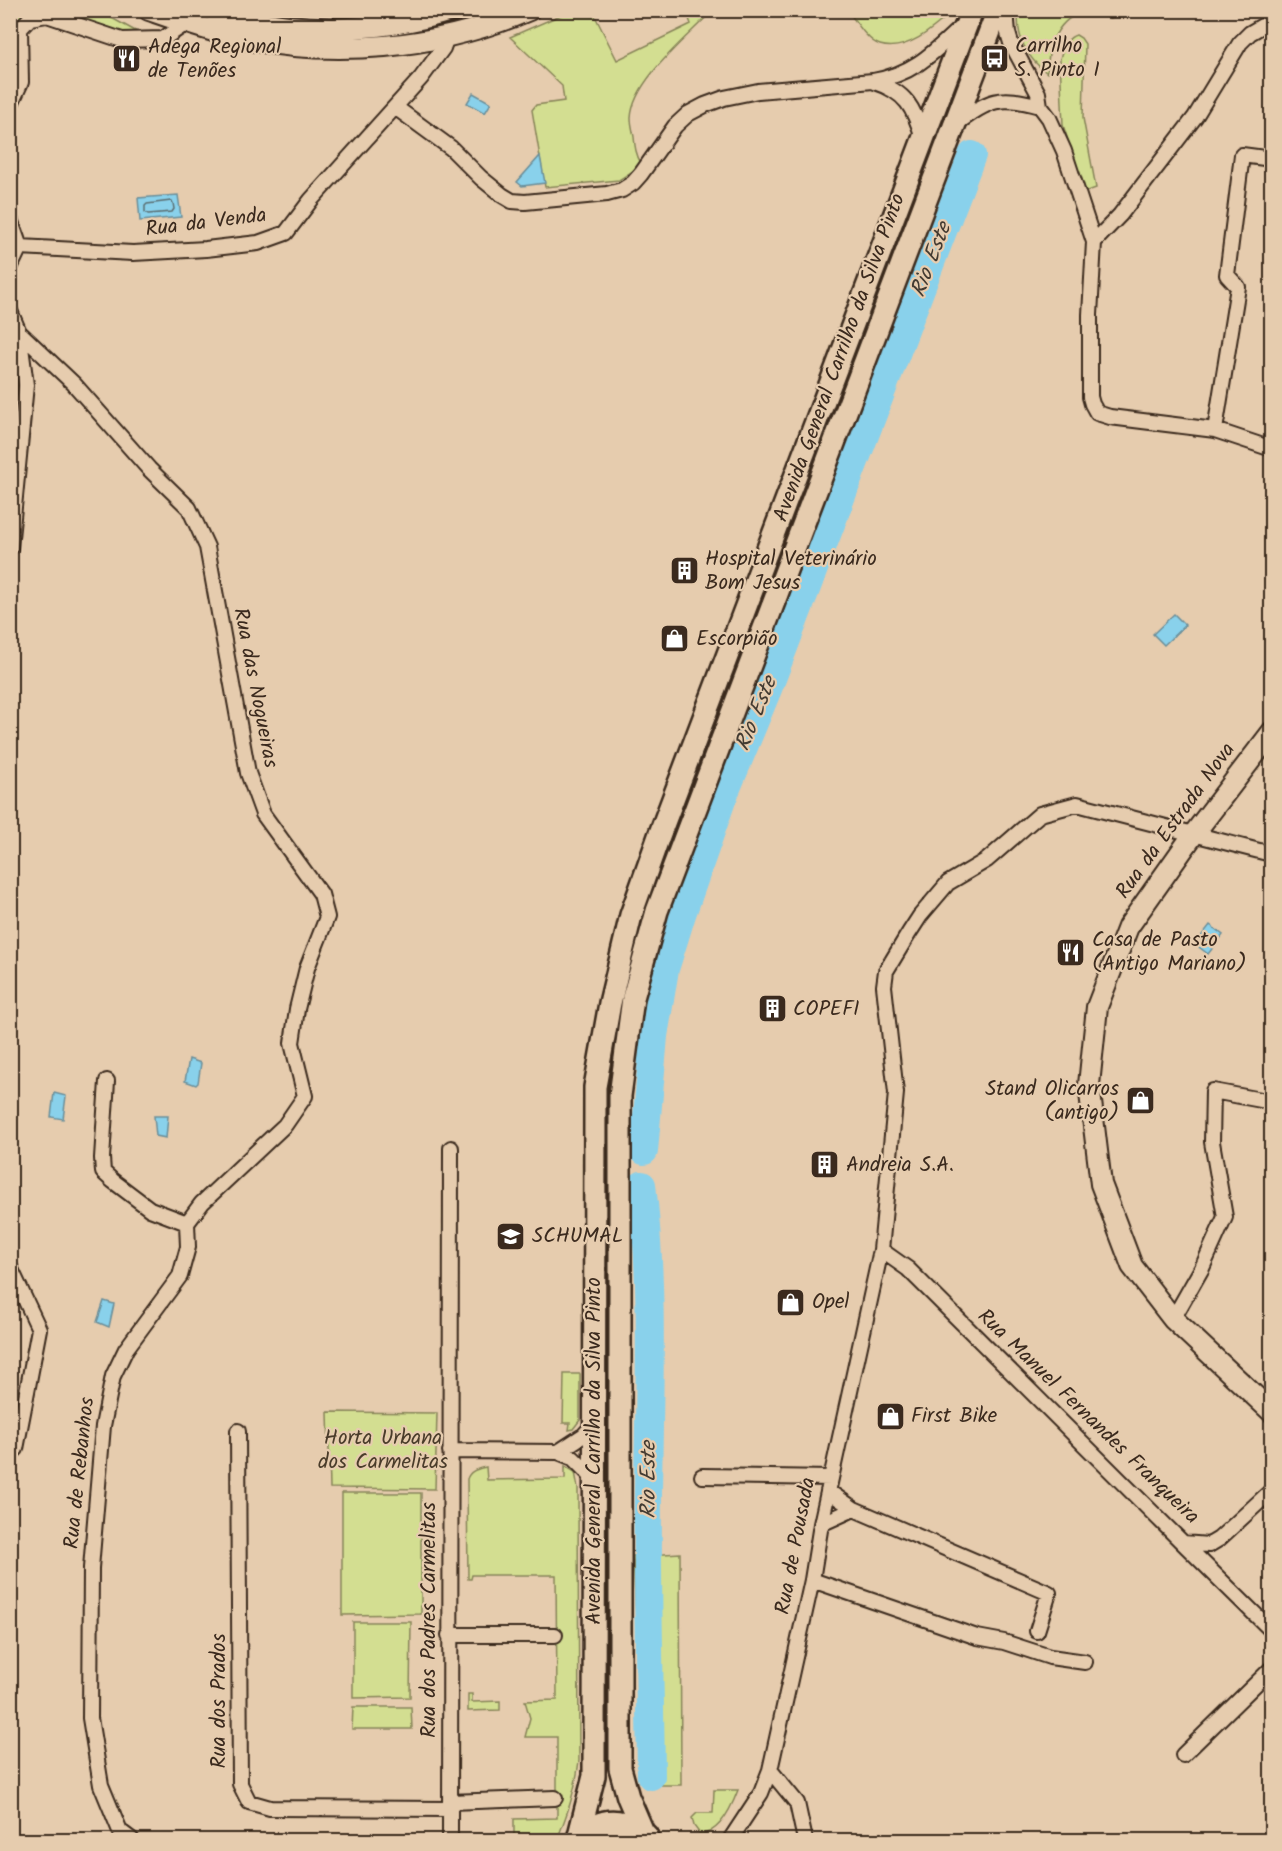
<svg xmlns="http://www.w3.org/2000/svg" width="1282" height="1851" font-family="Kalam,sans-serif">
<rect width="100%" height="100%" fill="#e6ccae"/>
<filter id="ink" filterUnits="userSpaceOnUse"><feTurbulence type="fractalNoise" baseFrequency=".0167" numOctaves="2"/><feDisplacementMap in="SourceGraphic" scale="12" xChannelSelector="R" yChannelSelector="G"/><feConvolveMatrix kernelMatrix="1 2 1 2 8 2 1 2 1" color-interpolation-filters="sRGB"/></filter>
<g filter="url(#ink)">
<!-- green -->
<path fill="#d3de91" stroke="#878458" stroke-width="1.5" d="M97,10L139,33L119,34L26,14L11,31V11Z
M570,11H594L593,12L617,60L691,24L688,16L694,11H712C688,37 633,80 631,118C631,124 633,131 634,137C635,147 636,155 641,163L633,171L619,180L545,187L532,110L536,105L564,101L562,86L510,37Z
M848,11H953C935,27 907,53 880,45C867,41 856,21 848,11Z
M1019,11V10L1115,11L1111,18C1082,0 1058,21 1050,49C1048,57 1048,66 1047,73C1027,58 1015,36 1019,11Z
M1076,35L1081,38L1085,44L1083,118L1096,188L1085,192L1063,125L1060,59C1062,50 1066,38 1076,35Z
M564,1374H580V1420L573,1429L569,1430L570,1423H563Z
M328,1412L437,1413L435,1489L330,1488Z
M565,1466L575,1472L578,1488L579,1761C575,1792 568,1812 557,1840H514V1819L557,1818V1737H525L530,1718L525,1701L557,1700L556,1575H472L471,1579H468L467,1479C470,1470 478,1469 486,1467L487,1480L565,1479Z
M342,1493H421V1614L342,1615Z
M680,1553L681,1785H644L633,1556Z
M353,1622H411L410,1697L353,1698Z
M468,1694H472V1702L500,1701V1710L468,1711Z
M353,1707H411L412,1729H352Z
M714,1790H738C732,1806 720,1834 700,1834L694,1826L692,1818L697,1813H713Z"/>
<!-- water -->
<path fill="#89d1eb" stroke="#6a8e99" stroke-width="1.5" d="M473,93L491,103L485,113L467,103Z
M540,156L545,183L522,186L517,182Z
M178,195L181,217L140,221L138,198Z
M1174,614L1185,625L1164,645L1153,634Z
M1210,925L1223,935L1208,954L1195,944Z
M189,1059L201,1063L198,1083L196,1085L185,1081Z
M54,1093L66,1096L63,1119L51,1117Z
M154,1116H168L166,1138L156,1136Z
M104,1301L114,1304L109,1327L97,1322Z"/>
<g fill="none" stroke-linecap="round" stroke-linejoin="round">
<!-- shore -->
<path stroke="#5a6d70" stroke-width="1.5" d="M171,201L173,203L174,209L172,212L148,214L145,212V206L147,204Z"/>
<!-- river -->
<path stroke="#89d1eb" stroke-width="28" d="M644,1151L654,1036L665,969L682,914L722,800L768,689L972,155
M642,1185C654,1287 649,1391 648,1494C647,1588 650,1682 651,1776"/>
<defs>
<path id="street" d="M1006,10L1008,33L1011,43L1038,93L1040,106L1049,118L1064,151L1094,242
M1272,26H1262L1250,33L1240,43L1195,117L1120,215L1094,242L1090,315V397L1092,404L1097,413L1110,417L1215,430L1272,449
M875,82C906,92 914,108 923,138
M10,106L21,82L20,29L30,18L47,15L122,40L163,39L185,24
M395,107L451,148L481,178L502,195L512,201L525,202L607,194L622,190L633,183L641,174L675,126L688,114L705,105L724,98L758,91L873,81C914,74 933,53 963,25
M956,124C991,99 998,95 1040,106
M10,219L20,247L10,268
M20,247L133,253L206,249L258,243L286,233L311,200L421,78L443,48L447,37
M10,311L19,332L26,385L10,548
M19,332L74,384L149,469L189,508L207,547L248,773L263,814L321,894L327,917L307,968L297,1009L292,1043L305,1096L285,1125L202,1203L187,1223L188,1247L180,1276L126,1349L113,1376L103,1426L91,1568L90,1718L101,1785L120,1831L132,1840
M1215,430L1238,287L1227,275L1242,155L1272,159
M107,1081L102,1158L103,1172L113,1181L150,1209L187,1223
M881,1250L908,1269L1183,1543L1209,1545L1219,1539L1272,1490
M10,1267L39,1329L16,1449
M1173,1319L1202,1268L1225,1217L1212,1142L1213,1091L1272,1102
M238,1431L240,1784L249,1802L270,1808L450,1809
M450,1451L558,1452L573,1458L593,1478
M558,1452L584,1435L594,1424
M702,1476L831,1478
M828,1491L854,1509L1049,1593L1037,1631
M821,1524L854,1509
M1183,1543L1272,1631
M812,1580L977,1637L1004,1642L1050,1657L1085,1662
M449,1635H555
M1183,1755L1272,1668
M770,1770L797,1803L805,1840
M450,1802L555,1798
M450,1840L451,1148
M730,1840L761,1793L770,1770L812,1580L821,1524L881,1250L896,1093L884,986L886,971L909,933L920,916L948,883L987,860L1040,814L1077,804L1267,853H1272"/>
<path id="secondary" d="M149,10C178,20 206,30 236,37C332,58 438,49 529,10
M213,10C290,35 377,34 454,10
M1272,732L1193,835L1128,927L1097,1007L1089,1085L1101,1184L1132,1266L1173,1319L1272,1412"/>
<path id="primary" d="M643,1832L628,1797L620,1768V1096L633,998L657,911L998,10
M578,1839L594,1776L595,1087L610,1003L631,915L659,836L972,10
M577,1840C582,1835 590,1829 597,1825C612,1817 636,1823 647,1836"/>
</defs>
<!-- street casing -->
<use href="#street" stroke="#3b2a1e" stroke-width="18"/>
<!-- secondary casing -->
<use href="#secondary" stroke="#3b2a1e" stroke-width="24"/>
<!-- primary casing -->
<use href="#primary" stroke="#3b2a1e" stroke-width="26"/>
<!-- street -->
<use href="#street" stroke="#e6ccae" stroke-width="14"/>
<!-- secondary -->
<use href="#secondary" stroke="#e6ccae" stroke-width="20"/>
<!-- primary -->
<use href="#primary" stroke="#e6ccae" stroke-width="21"/>
</g>
</g>
<!-- icons -->
<defs>
<symbol id="bus-square" viewBox="-11 -11 22 22"><rect x="-9" y="-9" width="18" height="18" rx="4" fill="#3b2a1e" stroke="#e6ccae"/><path d="M-5-6H5V4H4V6H2V4H-2V6H-4V4H-5ZM-3.5-4V0h7V-4ZM-3.5 1.2v1.5H-2V1.2ZM2 1.2v1.5H3.5V1.2Z" fill="#fff"/></symbol>
<symbol id="restaurant-square" viewBox="-11 -11 22 22"><rect x="-9" y="-9" width="18" height="18" rx="4" fill="#3b2a1e" stroke="#e6ccae"/><path d="M-5-6h1v4h1v-4h1v4h1v-4h1v5L-1.5 .5V6h-2V.5L-5-1ZM5-6V6H3V1.5H1.5Q1.5-4 5-6Z" fill="#fff"/></symbol>
<symbol id="building-square" viewBox="-11 -11 22 22"><rect x="-9" y="-9" width="18" height="18" rx="4" fill="#3b2a1e" stroke="#e6ccae"/><path d="M-4-6H4V6H1V3H-1V6H-4ZM-2.5-4.3h1.7v1.8h-1.7ZM.8-4.3h1.7v1.8H.8ZM-2.5-1h1.7V.8h-1.7ZM.8-1h1.7V.8H.8Z" fill="#fff"/></symbol>
<symbol id="shop-square" viewBox="-11 -11 22 22"><rect x="-9" y="-9" width="18" height="18" rx="4" fill="#3b2a1e" stroke="#e6ccae"/><path d="M-5-2.5h2.3a2.7 3.5 0 0 1 5.4 0H5L5.5 6h-11ZM-1.5-2.5h3a1.5 2.3 0 0 0-3 0Z" fill="#fff"/></symbol>
<symbol id="school-square" viewBox="-11 -11 22 22"><rect x="-9" y="-9" width="18" height="18" rx="4" fill="#3b2a1e" stroke="#e6ccae"/><path d="M0-5L7-2L0 1L-7-2ZM-4 1L0 2.5L4 1V4Q0 6-4 4Z" fill="#fff"/></symbol>
</defs>
<g fill-rule="evenodd">
<use href="#bus-square" x="978" y="42" width="33" height="33"/>
<use href="#restaurant-square" x="110" y="42" width="33" height="33"/>
<use href="#building-square" x="668" y="554" width="33" height="33"/>
<use href="#shop-square" x="658" y="622" width="33" height="33"/>
<use href="#restaurant-square" x="1054" y="936" width="33" height="33"/>
<use href="#building-square" x="756" y="992" width="33" height="33"/>
<use href="#shop-square" x="1124" y="1084" width="33" height="33"/>
<use href="#building-square" x="808" y="1148" width="33" height="33"/>
<use href="#school-square" x="494" y="1220" width="33" height="33"/>
<use href="#shop-square" x="774" y="1286" width="33" height="33"/>
<use href="#shop-square" x="874" y="1400" width="33" height="33"/>
</g>
<g text-anchor="middle" dominant-baseline="central" stroke-width="4.5" stroke-linejoin="round" paint-order="stroke">
<!-- poi labels -->
<g font-size="21" fill="#3b2a1e" stroke="#e6ccae" text-anchor="start">
<text x="1015" y="46">Carrilho<tspan x="1015" dy="24">S. Pinto I</tspan></text>
<text x="148" y="47">Adega Regional<tspan x="148" dy="24">de Tenões</tspan></text>
<text x="705" y="559">Hospital Veterinário<tspan x="705" dy="24">Bom Jesus</tspan></text>
<text x="696" y="639">Escorpião</text>
<text x="1092" y="940">Casa de Pasto<tspan x="1092" dy="24">(Antigo Mariano)</tspan></text>
<text x="793" y="1009">COPEFI</text>
<text x="1119" y="1089" text-anchor="end">Stand Olicarros<tspan x="1119" dy="24">(antigo)</tspan></text>
<text x="846" y="1165">Andreia S.A.</text>
<text x="532" y="1236">SCHUMAL</text>
<text x="812" y="1302">Opel</text>
<text x="911" y="1416">First Bike</text>
</g>
<!-- street labels -->
<g font-size="21" fill="#3b2a1e" stroke="#e6ccae">
<text transform="translate(206 223) rotate(-7)">Rua da Venda</text>
<text transform="translate(840 358) rotate(-70)">Avenida General Carrilho da Silva Pinto</text>
<text transform="translate(255 688) rotate(79)">Rua das Nogueiras</text>
<text transform="translate(1176 821) rotate(-54)">Rua da Estrada Nova</text>
<text transform="translate(1088 1417) rotate(44)">Rua Manuel Fernandes Franqueira</text>
<text transform="translate(594 1451) rotate(-90)">Avenida General Carrilho da Silva Pinto</text>
<text transform="translate(80 1473) rotate(-84)">Rua de Rebanhos</text>
<text transform="translate(796 1546) rotate(-79)">Rua de Pousada</text>
<text transform="translate(429 1620) rotate(-90)">Rua dos Padres Carmelitas</text>
<text transform="translate(219 1701) rotate(-90)">Rua dos Prados</text>
</g>
<!-- park labels -->
<g font-size="21" fill="#4a3c2a" stroke="#e6ccae">
<text x="383" y="1438">Horta Urbana<tspan x="383" dy="24">dos Carmelitas</tspan></text>
</g>
<!-- water labels -->
<g font-size="22" font-style="italic" fill="#433b32" stroke="#e6ccae">
<text transform="translate(932 260) rotate(-69)">Rio Este</text>
<text transform="translate(757 714) rotate(-68)">Rio Este</text>
<text transform="translate(649 1480) rotate(-90)">Rio Este</text>
</g>
</g>
<!-- margin -->
<rect width="1282" height="1851" fill="none" stroke="#e6ccae" stroke-width="36"/>
<rect x="18" y="18" width="1246" height="1815" fill="none" stroke="#3b2a1e" stroke-width="2" filter="url(#ink)"/>
</svg>
